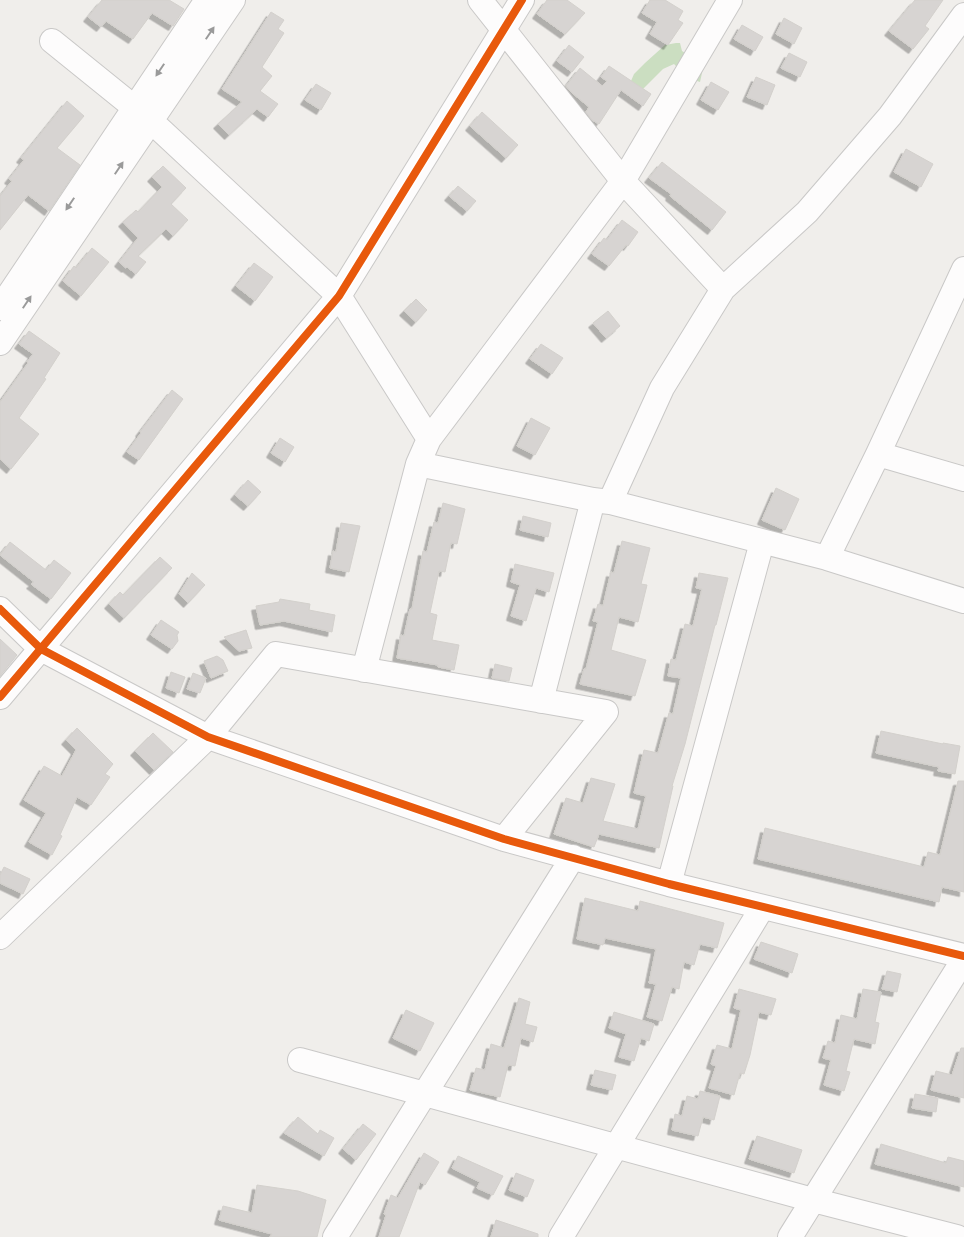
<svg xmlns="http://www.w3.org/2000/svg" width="964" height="1237" font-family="Quicksand,sans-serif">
<defs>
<filter id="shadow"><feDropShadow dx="-4.5" dy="4.5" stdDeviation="0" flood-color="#0004"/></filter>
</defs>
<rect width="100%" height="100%" fill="#f0eeeb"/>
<!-- forest -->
<path fill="#cbdec1" d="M676,43H680L682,51L688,55L707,50L700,82L688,78L674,64L663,69L643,89L631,81L634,74L645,63L665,45Z"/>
<!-- building -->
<path fill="#d7d4d2" stroke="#d3d0cc" filter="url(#shadow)" d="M102,0H169L184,9L173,26L152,13L133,39L106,21L101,27L88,17Z
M547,0H567L585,13L565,34L537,14Z
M650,0H665L683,11L678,20L683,23L668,45L650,34L657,22L642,13Z
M915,0H943L925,26L929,29L913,49L889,31Z
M271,12L284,20L278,29L284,33L262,67L272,76L260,91L278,104L268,117L257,109L229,135L218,124L242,102L222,89Z
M784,18L802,28L794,44L776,34Z
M742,25L763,37L755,51L734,39Z
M569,45L584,57L572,72L557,61Z
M789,53L807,62L800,77L781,68Z
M609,66L651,94L643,106L621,90L599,124L592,120L586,112L589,107L571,92L566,86L580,68L602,86L607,81L601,77Z
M756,77L775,85L767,105L747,97Z
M711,82L729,92L718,110L701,100Z
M316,84L331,93L321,110L305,100Z
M67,101L84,116L57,148L80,165L49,211L28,195L0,230V196L12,181L9,179L24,160L21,158Z
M482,112L518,145L506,158L470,126Z
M906,149L933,164L921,187L894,172Z
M662,162L726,212L712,230L670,196L671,194L649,178Z
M163,166L186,188L171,204L188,220L173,236L166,229L138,256L146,262L136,274L127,267L126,268L119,262L138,238L123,222L136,210L138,212L162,187L152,177Z
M458,186L476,201L467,211L449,196Z
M622,220L638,232L628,246L626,245L609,266L592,254L604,238L607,240Z
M92,248L109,262L81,296L63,281L74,266L76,268Z
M254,263L273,277L255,301L236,286Z
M416,299L427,310L416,322L404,311Z
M608,311L620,326L606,338L593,323Z
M29,331L60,353L44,378L46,379L19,418L39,434L11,469L0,459V402L28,363L27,362L33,354L19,344Z
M541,344L563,358L552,374L530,359Z
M172,390L183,399L139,460L127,452L141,433L140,432Z
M531,418L550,428L535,455L517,446Z
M280,438L294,447L285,462L271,453Z
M248,480L261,492L248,506L235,495Z
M776,488L799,499L785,530L762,520Z
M443,503L465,509L457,544L451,543L445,572L439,571L430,613L437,615L432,640L459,645L454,670L438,667V665L397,658L401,635L404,636L410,609H412L423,551L427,552L434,522L438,523Z
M523,516L551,523L548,537L520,530Z
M341,523L360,526L349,572L330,568L333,551L336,552Z
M622,541L650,548L641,584L647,585L638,622L619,617L611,650L646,660L635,696L580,684L584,669H586L598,622L593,621L598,604L603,606L611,572L614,573Z
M10,542L46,570L54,560L71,573L51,599L31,584L34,582L0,555Z
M160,557L172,568L124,618L109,604L120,592L123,595Z
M515,564L554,573L549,592L536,588L526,621L511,616L520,585L511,582Z
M192,573L205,585L188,603L179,594Z
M699,573L728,578L716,625H715L685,744L672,786H673L659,848L599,834L594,847L554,834L566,798L583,803L591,778L615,784L603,821L638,829L646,796L634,793L644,750L658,753L669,713L673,714L681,678L668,676L671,659L676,660L685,624L693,626L702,589L696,588Z
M280,599L310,604L309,610L335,615L332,632L284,621L260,625L256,606L279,602Z
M161,620L179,632L177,635L178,641L172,649L151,635Z
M246,630L252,648L239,651L224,637Z
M0,639L17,655L0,676Z
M217,656L223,660L228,671L211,678L204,661Z
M495,664L512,668L509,681L492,678Z
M171,672L185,677L179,693L166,688Z
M193,673L206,678L200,693L187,689Z
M77,728L113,764L105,774L110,777L91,805L77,797L60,835L62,836L52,855L29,842L46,813L24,800L44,766L62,776L76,750L66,740Z
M881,731L943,744V743L960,746L955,774L938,771L939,767L876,753Z
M153,733L173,752L154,770L135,751Z
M958,781H964V892L942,887L939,902L758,859L765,828L924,867L928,852L940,855Z
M4,867L30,879L23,894L0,883V875Z
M585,898L638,911L640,901L724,923L717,948L700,944L694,965L684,962L679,989L672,987L662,1021L647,1017L656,984L649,983L656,949L605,938L603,945L577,939Z
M761,942L798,954L792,973L754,959Z
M887,971L901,974L897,992L882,989Z
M739,989L776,999L771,1015L759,1012L750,1055L744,1074L740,1073L734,1095L709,1088L716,1066L711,1064L717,1045L732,1049L741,1010L734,1008Z
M863,989L881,992L875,1022L879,1023L875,1044L854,1039L846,1071L850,1072L844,1091L824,1085L831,1060L823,1058L828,1041L835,1043L841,1015L857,1019Z
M519,998L530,1002L525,1024L537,1027L533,1042L521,1038L515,1066L508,1065L500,1097L470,1090L476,1068L485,1070L491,1044L504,1048Z
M406,1010L434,1023L420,1051L393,1038Z
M614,1012L654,1024L649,1041L641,1038L634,1061L619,1057L626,1034L609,1028Z
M961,1048H964V1098L931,1090L936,1071L952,1075Z
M595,1070L616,1075L612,1090L591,1085Z
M700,1091L720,1096L714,1120L703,1117L698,1136L672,1130L675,1114L682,1116L687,1096L698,1099Z
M915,1094L938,1098L936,1112L912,1108Z
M298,1117L318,1134L320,1130L334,1138L324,1156L284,1133Z
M363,1124L376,1134L356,1160L343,1149Z
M757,1136L802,1150L794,1173L749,1159Z
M881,1144L946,1163L948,1157L964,1161V1187L875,1164Z
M424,1153L439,1162L425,1185L420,1182L399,1237H379L386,1215L384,1214L391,1195L398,1198Z
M458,1156L503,1176L493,1195L477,1188L480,1182L452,1168Z
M516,1173L534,1180L527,1197L509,1190Z
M257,1185L298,1191L326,1200L317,1237H270L272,1234L219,1220L223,1206L252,1213Z
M496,1220L538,1234V1237H491Z"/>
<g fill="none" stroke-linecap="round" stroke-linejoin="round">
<defs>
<path id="minor" d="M480,0L623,181L723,289
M52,41L151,121L339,296L429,439
M0,308L207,0
M0,343L233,0
M878,454L964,479
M418,464L593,500L610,502L827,558L964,601
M610,502L662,388L723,289L807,212L890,116L964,15
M827,558L878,454L964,269
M0,609L41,649L208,737L504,839L669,884L964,956
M364,670L418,464L429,439L623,181L730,0
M0,697L339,296L522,0
M541,701L593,500
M669,884L762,542
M0,937L208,737L276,654L606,712L504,839
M300,1060L813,1200L957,1237
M335,1237L573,857
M561,1237L762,908
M790,1237L964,959"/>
</defs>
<!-- minor casing -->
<use href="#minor" stroke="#c9c8c7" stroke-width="26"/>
<!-- minor -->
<use href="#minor" stroke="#fdfcfc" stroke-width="24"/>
<defs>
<path id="cycleway" d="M0,609L41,649L208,737L504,839L669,884L964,956
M0,697L339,296L522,0"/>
</defs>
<!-- cycleway casing -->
<use href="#cycleway" stroke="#fff" stroke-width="11"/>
<!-- cycleway -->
<use href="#cycleway" stroke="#e8590c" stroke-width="8"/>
</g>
<!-- one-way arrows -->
<defs><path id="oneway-solid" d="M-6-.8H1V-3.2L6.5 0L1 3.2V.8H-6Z" transform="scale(1.25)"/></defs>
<g fill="#9a9a9a">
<use href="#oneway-solid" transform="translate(210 33) rotate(-56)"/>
<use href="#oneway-solid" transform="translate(160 70) rotate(124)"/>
<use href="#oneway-solid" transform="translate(119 168) rotate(-56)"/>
<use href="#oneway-solid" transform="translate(70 204) rotate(124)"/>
<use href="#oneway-solid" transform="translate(27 302) rotate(-56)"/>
</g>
</svg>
